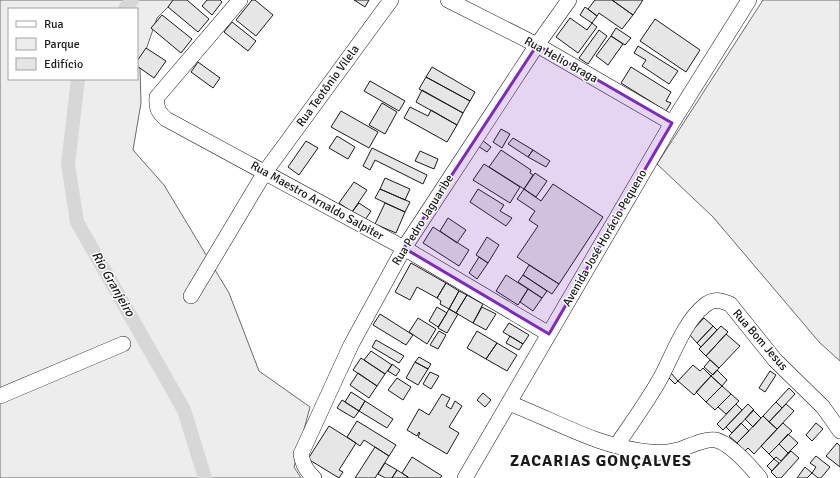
<svg xmlns="http://www.w3.org/2000/svg" width="840" height="478" font-family="Signika,sans-serif">
<rect width="100%" height="100%" fill="#fff"/>
<!-- green -->
<path fill="#ededed" stroke="#6a6a6a" fill-rule="evenodd" d="M0,0H175L157,18L140,67L141,103L133,150L164,185L229,293L259,371L310,407L294,467L301,478H0ZM9,9H137V79H9Z
M763,0H840V361L820,343L713,217L657,164Z"/>
<g fill="none" stroke-linecap="round" stroke-linejoin="round">
<!-- canal -->
<path stroke="#d7d7d7" stroke-width="14" d="M125,9L132,0
M78,79L68,164L77,222L184,410L205,478"/>
</g>
<!-- building -->
<path fill="#e6e6e6" stroke="#1a1a1a" d="M173,0H187L209,19L198,32L168,7Z
M207,0H220L222,2L212,15L202,6Z
M252,0H255L273,15L256,36L236,20Z
M354,0H369L365,7Z
M595,0H612L633,15L622,29L599,13L597,16L588,9Z
M612,0H643L633,15Z
M585,7L597,16L592,23L580,15Z
M162,15L192,39L181,53L151,28Z
M570,18L587,30L592,23L597,27L578,53L556,37Z
M655,19L700,50L686,72L640,41Z
M232,22L256,41L248,51L224,32Z
M616,28L631,38L625,45L611,36Z
M599,30L607,36L588,64L579,58Z
M611,36L623,44L608,65L596,56Z
M638,46L678,71L669,84L642,66L646,60L634,53Z
M146,48L166,61L154,78L137,66V61Z
M198,62L220,78L213,88L191,72Z
M432,67L475,92L470,101L426,77Z
M631,67L671,92L666,101L671,103L666,111L621,83Z
M426,77L470,101L463,113L419,89Z
M370,81L405,101L399,111L364,91Z
M422,90L463,113L457,125L416,102Z
M382,103L397,112L385,134L369,125Z
M410,107L428,116L431,110L457,125L447,142L404,118Z
M341,111L378,132L369,148L331,127Z
M501,129L510,134L502,148L493,142Z
M337,136L355,147L348,159L329,148Z
M513,138L533,150L528,157L508,144Z
M482,140L491,147L487,152L478,146Z
M306,141L318,148L299,175L288,167Z
M372,148L427,175L423,184L375,160L370,170L363,166Z
M501,150L531,170L530,173L533,175L524,189L489,167Z
M533,150L550,161L546,167L528,157Z
M420,151L438,159L434,169L415,161Z
M484,164L520,187L510,203L473,180Z
M535,173L547,181L536,197L524,189Z
M385,178L410,189L405,200L380,189Z
M354,182L367,190L352,212L339,203Z
M553,184L603,217L559,284L517,257L538,226L529,220L535,211L517,199L524,189L541,201Z
M380,189L410,202L405,212L375,198Z
M478,189L504,205L500,211L512,218L506,226L470,202Z
M359,203L371,211L365,220L352,212Z
M385,203L405,212L396,233L375,224Z
M448,218L466,230L457,243L440,231Z
M433,227L469,250L459,266L423,243Z
M487,237L499,245L488,263L476,255Z
M479,257L488,263L477,279L469,273Z
M411,263L446,283L437,298L417,287L410,300L395,292Z
M529,265L559,284L552,294L523,275Z
M506,275L528,289L518,305L496,291Z
M523,275L547,291L542,298L518,282Z
M446,283L459,291L449,309L440,304L441,301L437,298Z
M528,289L542,298L533,311L520,302Z
M459,291L467,295L456,313L449,309Z
M467,295L483,304L473,323L456,313Z
M437,307L447,313L438,327L429,321Z
M482,307L496,314L486,330L473,323Z
M449,309L458,314L447,333L438,328Z
M380,314L413,335L406,345L373,325Z
M418,318L436,329L427,344L409,332Z
M704,318L713,326L697,343L689,334Z
M509,323L529,335L523,344L503,332Z
M713,326L717,330L701,347L697,343Z
M721,326L728,332L706,356L699,349Z
M439,331L446,335L438,349L430,345Z
M477,331L497,343L486,359L467,348Z
M726,334L740,346L719,368L706,356Z
M510,336L523,344L519,350L506,343Z
M376,340L404,356L399,363L372,347Z
M497,343L517,355L507,371L486,359Z
M371,351L392,365L385,374L364,360Z
M419,357L431,364L428,369L415,362Z
M361,358L385,374L377,386L353,370Z
M710,360L719,368L713,375L704,367Z
M415,362L428,369L418,385L406,378Z
M392,364L400,370L396,376L388,371Z
M693,365L700,371L703,368L711,376L694,395L678,381Z
M717,370L727,380L722,386L711,376Z
M770,371L776,375L765,392L759,388Z
M430,372L439,376L431,389L423,384Z
M358,373L377,386L369,398L350,385Z
M671,373L678,381L675,384L668,377Z
M711,376L722,386L706,402L696,392Z
M397,378L411,387L403,400L388,390Z
M722,386L731,394L715,410L706,402Z
M789,388L795,394L782,408L776,402Z
M351,392L365,401L359,411L345,402Z
M483,393L491,400L485,407L477,400Z
M442,394L450,398L446,406L451,409L455,401L462,406L449,427L459,433L447,454L418,437L420,433L419,432L417,436L407,430L419,409L429,415Z
M731,394L739,401L726,414L718,407Z
M342,400L359,411L354,418L337,408Z
M365,401L393,419L387,428L359,411Z
M776,402L782,408L769,422L763,416Z
M736,404L742,410L723,430L717,424Z
M748,404L754,410L732,433L726,427Z
M786,404L794,411L777,429L769,422Z
M753,410L761,418L753,427L745,419Z
M763,416L777,429L754,454L748,448L745,451L737,443Z
M357,421L396,445L389,456L364,440L360,446L347,437Z
M741,423L749,431L737,443L729,436Z
M783,423L792,431L769,454L761,446Z
M816,423L823,429L812,441L806,435Z
M329,426L356,443L339,470L343,472L339,478L308,459Z
M788,434L798,443L788,453L779,444Z
M837,443L840,446V467L826,456Z
M779,444L788,453L781,461L776,457L774,459L769,454Z
M375,447L389,456L375,478H355Z
M791,451L799,458L781,478H777L771,472Z
M816,456L830,467L821,478H818L812,473L816,467L810,463Z
M412,457L442,476L440,478H409L402,473Z
M774,459L779,463L772,471L767,466Z
M385,463L397,470L392,478H385L378,474Z
M805,467L812,473L807,478H797Z
M397,470L408,477L407,478H392Z"/>
<g fill="none" stroke-linecap="round" stroke-linejoin="round">
<defs>
<path id="minor" d="M240,0L157,97C156,108 158,112 166,119L404,248L549,334
M448,0L537,45L672,123
M191,296L265,172L391,0
M0,396L123,344
M509,403C556,421 600,448 650,452C659,453 670,452 678,450C689,447 704,438 716,440C731,444 750,466 760,478
M616,446C631,424 647,402 660,379C672,357 684,322 704,306C713,298 720,300 730,304L775,360L823,407L840,431
M314,478C306,470 303,465 301,454L351,345L404,248L537,45L569,0
M465,478L672,123L749,0"/>
</defs>
<!-- minor casing -->
<use href="#minor" stroke="#1a1a1a" stroke-width="16"/>
<!-- minor -->
<use href="#minor" stroke="#fff" stroke-width="15"/>
</g>
<!-- marked area -->
<path fill="#7b2cbf" fill-opacity="0.2" stroke="#7b2cbf" stroke-width="3" stroke-linejoin="round" d="M537,45L672,123L549,334L404,248Z"/>
<g text-anchor="middle" dominant-baseline="central" stroke-width="3" stroke-linejoin="round" paint-order="stroke">
<!-- street labels -->
<g font-size="12" fill="#1a1a1a" stroke="#fff">
<text transform="translate(561 60) rotate(29)">Rua Helio Braga</text>
<text transform="translate(328 86) rotate(-54)">Rua Teotônio Vilela</text>
<text transform="translate(317 201) rotate(29)">Rua Maestro Arnaldo Salpiter</text>
<text transform="translate(423 220) rotate(-58)">Rua Pedro Jaguaribe</text>
<text transform="translate(605 238) rotate(-60)">Avenida José Horácio Pequeno</text>
<text transform="translate(760 340) rotate(49)">Rua Bom Jesus</text>
</g>
<!-- water labels -->
<g font-size="13" font-style="italic" fill="#1a1a1a" stroke="#fff">
<text transform="translate(113 284) rotate(60)">Rio Granjeiro</text>
</g>
<!-- district labels -->
<g font-size="16" font-weight="bold" letter-spacing="1" fill="#1a1a1a" stroke="#fff">
<text x="601" y="461">ZACARIAS GONÇALVES</text>
</g>
</g>
<!-- legend -->
<rect x="8" y="8" width="130" height="72" fill="#ffffff" stroke="#a3a3a3"/>
<rect x="16" y="21" width="20" height="6" fill="#ffffff" stroke="#a3a3a3"/>
<text x="44" y="28" font-size="12" fill="#1a1a1a">Rua</text>
<rect x="16" y="38" width="20" height="12" fill="#ededed" stroke="#a3a3a3"/>
<text x="44" y="48" font-size="12" fill="#1a1a1a">Parque</text>
<rect x="16" y="58" width="20" height="12" fill="#e6e6e6" stroke="#a3a3a3"/>
<text x="44" y="68" font-size="12" fill="#1a1a1a">Edifício</text>
</svg>
